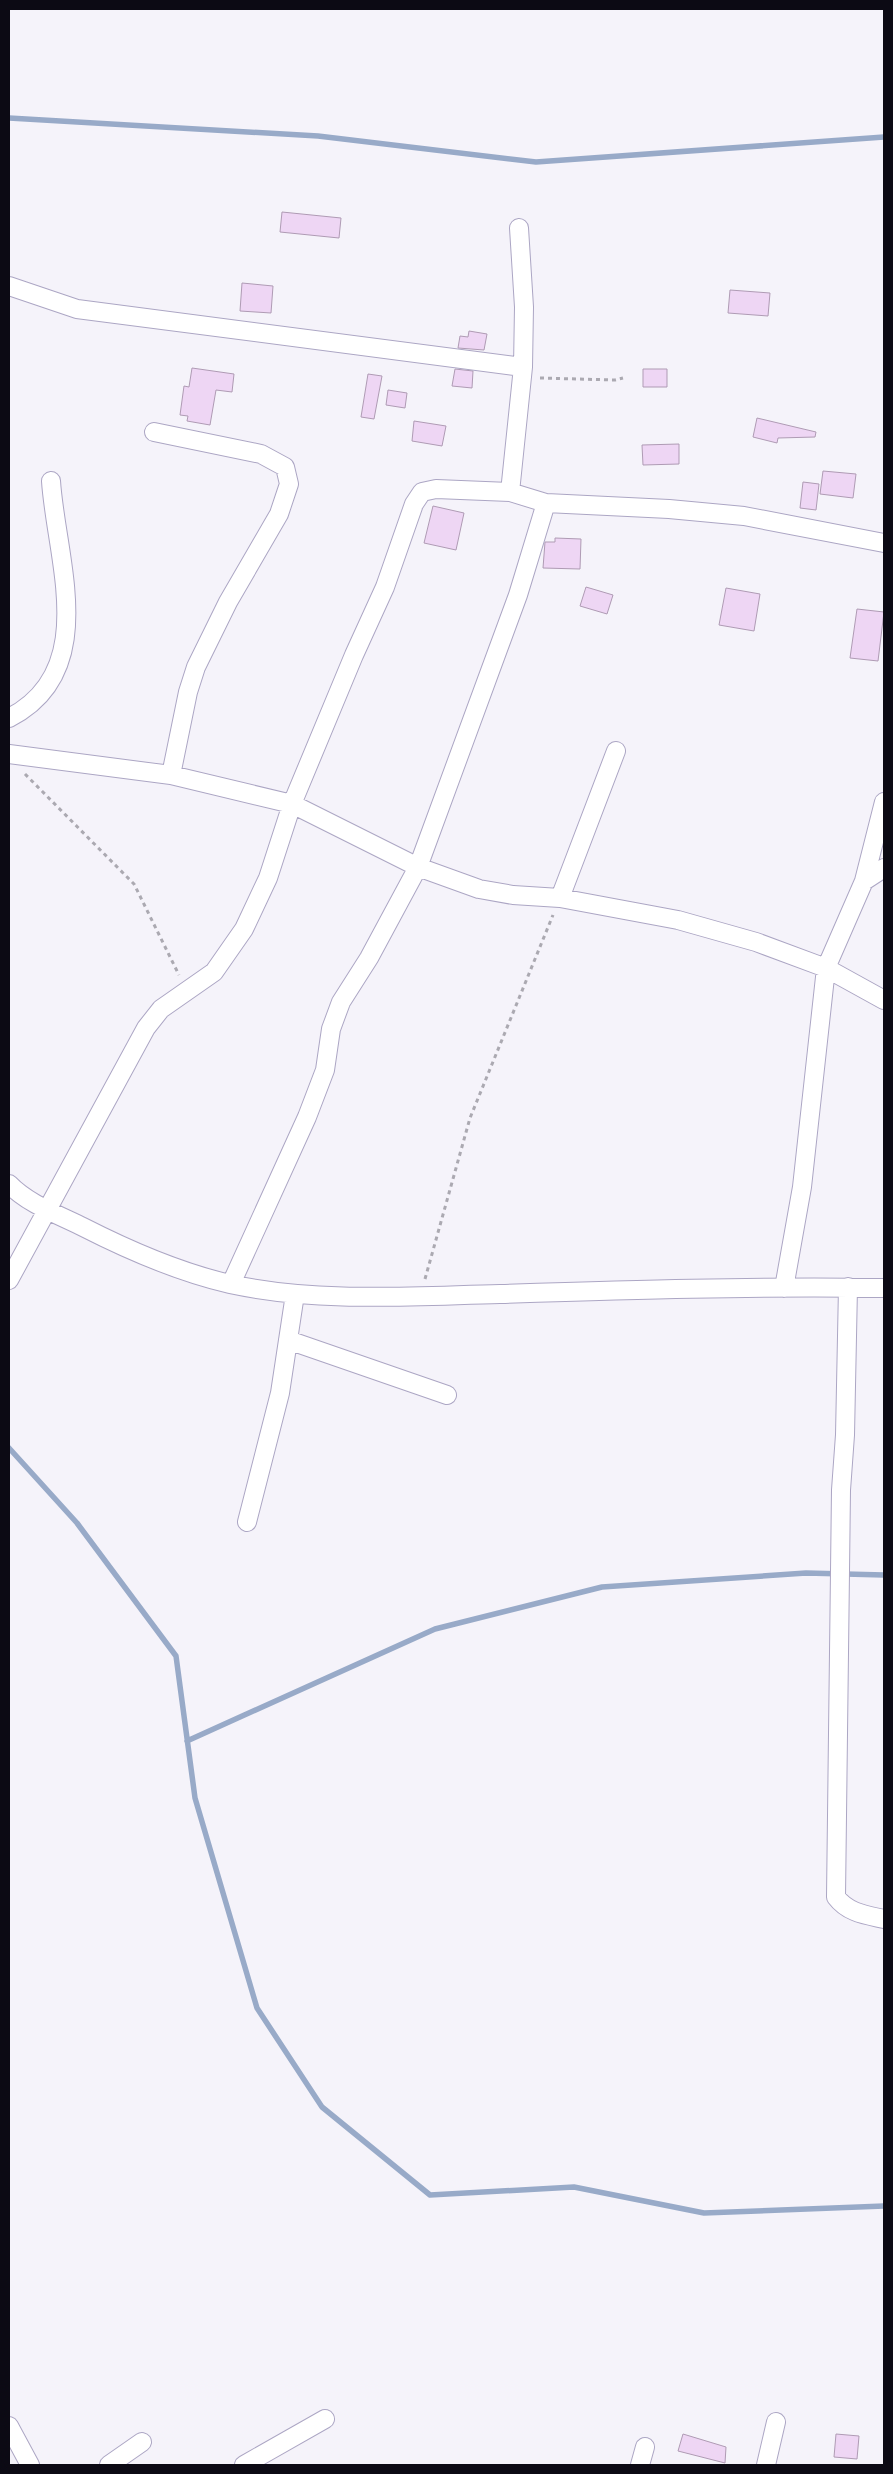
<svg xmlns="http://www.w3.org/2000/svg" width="893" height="2474" font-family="'Roboto Serif',serif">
<rect width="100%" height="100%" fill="#f5f3fa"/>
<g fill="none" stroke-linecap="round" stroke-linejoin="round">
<!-- stream -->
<path stroke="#98aac8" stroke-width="5.5" d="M9,118L318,136L536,162L884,137
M9,1448L77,1523L176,1656L195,1798L257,2008L322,2107L430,2195L574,2187L704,2213L884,2206
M187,1741L435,1629L602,1587L806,1573L884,1575"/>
</g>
<!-- building -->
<path fill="#eed6f4" stroke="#af9bb4" d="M282,212L341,218L339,238L280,232Z
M242,283L273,286L271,313L240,311Z
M730,290L770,293L768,316L728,313Z
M469,331L487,334L484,350L458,348L460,336L468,337Z
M192,368L234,374L232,392L216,390L210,425L187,421L188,416L180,415L184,386L189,387Z
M455,369L473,371L472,388L452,386Z
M643,369H667V387H643Z
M368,374L382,376L374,419L361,417Z
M388,390L407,393L405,408L386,405Z
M757,418L816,432L815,437L778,438L777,443L753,437Z
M414,421L446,426L442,446L412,441Z
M679,444V464L643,465L642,445Z
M823,471L856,474L853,498L820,494Z
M803,482L819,484L816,510L800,508Z
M433,506L464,513L456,550L424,543Z
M555,538L581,539L580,569L543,568L545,542H555Z
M586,587L613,595L607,614L580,606Z
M726,588L760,594L754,631L719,625Z
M857,609L884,612L878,661L850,658Z
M683,2434L726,2447L725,2463L678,2451Z
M836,2434L859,2436L857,2459L834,2457Z"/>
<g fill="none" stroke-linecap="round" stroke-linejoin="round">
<defs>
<path id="minor" d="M9,286L77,309L523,367
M154,432L261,454L285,467L289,484L279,514L228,602L196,667L188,692L171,775
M510,492L523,367L524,307L519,228
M9,718C101,671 56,559 51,481
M9,754L171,775L292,804L418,867L479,889L513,895L560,898L678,920L756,942L826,968L884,1000
M864,881L884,868
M560,898L616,751
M9,1184C28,1204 59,1215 83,1227C130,1251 178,1272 230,1284C318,1303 411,1296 500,1294C628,1290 756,1286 884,1288
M9,1280L146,1028L161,1009L214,972L244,929L268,878L292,804L354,655L385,587L414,504L422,492L436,489L510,492L546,503L669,509L744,516L884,543
M231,1284L307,1117L325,1070L331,1029L341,1002L369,958L418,867L518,595L546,503
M848,1287L845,1435L841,1490L836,1897C848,1913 866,1915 884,1919
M784,1288L802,1187L826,968L864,881L884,802
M288,1340L447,1395
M247,1522L280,1393L295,1294
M9,2426L30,2465
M109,2465L142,2442
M244,2465L325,2419
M640,2465L645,2447
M766,2465L776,2422"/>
</defs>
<!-- minor casing -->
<use href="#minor" stroke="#aca6c4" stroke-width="20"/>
<!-- path -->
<path stroke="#aba9b1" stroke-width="3" stroke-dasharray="4 4" stroke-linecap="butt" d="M540,378L615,380L623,378
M25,774L134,884L179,975
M425,1279L470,1118L553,915"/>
<!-- minor -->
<use href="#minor" stroke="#fff" stroke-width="18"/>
</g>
<!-- border -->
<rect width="893" height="2474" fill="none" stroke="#0c0a14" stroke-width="20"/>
</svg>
